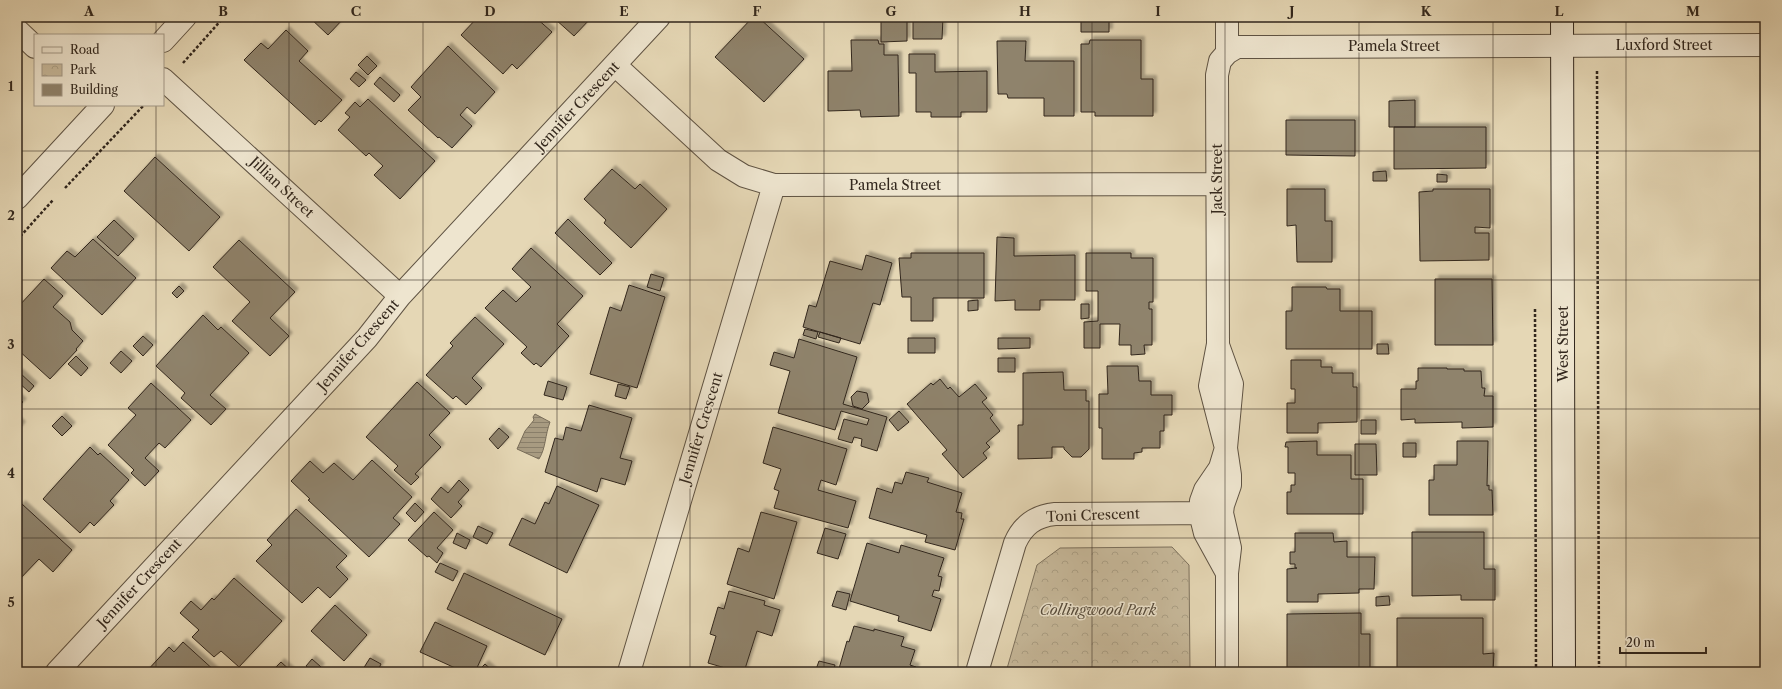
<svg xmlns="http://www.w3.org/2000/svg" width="1782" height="689" font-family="'Libre Caslon Text',serif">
<defs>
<pattern id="park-crowns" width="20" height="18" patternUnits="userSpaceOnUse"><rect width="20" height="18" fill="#c7b99b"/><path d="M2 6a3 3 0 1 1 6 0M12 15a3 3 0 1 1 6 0" fill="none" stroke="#ab9f85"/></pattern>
<pattern id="water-rules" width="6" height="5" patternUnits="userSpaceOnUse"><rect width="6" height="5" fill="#a89b81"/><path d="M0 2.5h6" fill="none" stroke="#897e69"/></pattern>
<filter id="shadow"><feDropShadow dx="3.5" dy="-3.5" stdDeviation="1" flood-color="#0004"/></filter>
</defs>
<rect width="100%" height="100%" fill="#e5d7b5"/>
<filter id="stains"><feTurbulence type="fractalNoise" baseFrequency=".005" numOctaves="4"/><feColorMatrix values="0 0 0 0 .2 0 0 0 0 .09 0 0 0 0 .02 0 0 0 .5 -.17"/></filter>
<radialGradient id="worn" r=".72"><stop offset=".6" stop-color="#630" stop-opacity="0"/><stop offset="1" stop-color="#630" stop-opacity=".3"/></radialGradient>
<!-- park -->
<path fill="url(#park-crowns)" stroke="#7c705c" d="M1172,547L1189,565L1190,672H1006L1037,565L1060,548Z"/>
<!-- water -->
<path fill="url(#water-rules)" stroke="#796d59" d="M535,414L550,422C545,435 546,448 539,459L517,449L525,431L534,420L533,417Z"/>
<!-- building -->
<path fill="#8f836c" stroke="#32271d" filter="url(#shadow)" d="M309,17H345L328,35Z
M478,17H535L552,32L517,69L512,64L503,74L461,35Z
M557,17H590L591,18L574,36L555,19Z
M753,17H758L804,59L764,102L715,57Z
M881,17H907V41L881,42Z
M913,17H943L942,39H913Z
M1081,17H1109V32H1081Z
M286,30L308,51L299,61L342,100L321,122L319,120L315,125L244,60L261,43L268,49Z
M851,40H878L879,44H884V55H898L899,116L861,117L860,110L828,111V71H852Z
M1090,40H1141V79H1153V116H1095V112H1081V44H1089Z
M997,41H1026L1025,61H1074V116H1044V98H1008L1007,94H998Z
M448,46L495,92L475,114L467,107L460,115L472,126L452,148L439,137L438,138L408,110L421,97L411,87Z
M909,54H935V72L987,71V112H961V117H931V112H916V73H909Z
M367,56L377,66L368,75L358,65Z
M356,72L366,80L359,87L350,79Z
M380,77L400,95L394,102L374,84Z
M368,99L435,161L400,199L374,175L383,166L369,153L366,156L338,130L350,117L345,113L355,102L360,107Z
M1415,100V127H1389V101Z
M1286,120H1355V156L1286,155Z
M1394,127H1486V168L1394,169Z
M155,157L220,217L189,251L124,191Z
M612,169L635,189L640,184L667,209L631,248L604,223L606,220L584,199Z
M1386,171L1387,181H1373V172Z
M1437,174L1447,175V182H1437Z
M1287,189H1325V221H1332V262H1297L1296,225L1287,226Z
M1433,189H1490V228L1475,227V233H1489V260L1420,261L1419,192L1433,191Z
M568,219L612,263L600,275L555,233Z
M114,220L134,239L118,256L97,237Z
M997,237L1014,238V256L1075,255V300H1040V310H1015V300L995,301Z
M93,239L136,278L102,315L51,268L67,251L75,257Z
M239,240L295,292L270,318L289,336L270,356L232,321L250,302L213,267Z
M531,248L583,296L557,324L569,336L541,367L536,363L534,365L521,353L527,347L485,308L503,290L516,302L531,287L512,269Z
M911,253H984V298H933V321H911V297H902L899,258H911Z
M1086,253H1131V258H1153V302H1149V309H1152V345H1144L1145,354L1131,355V345H1119L1120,324H1100V348H1084V322L1098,321V291H1086Z
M866,255L892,263L880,305L873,303L860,344L803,327L809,305L816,307L830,261L862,270Z
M651,274L664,278L660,291L647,287Z
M44,279L63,296L53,307L70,322L72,330L83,341L76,349L77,350L50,379L17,349V308Z
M1435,279H1492L1493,345H1435Z
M629,285L665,297L637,388L590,374L610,307L621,311Z
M179,286L184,291L177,298L172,293Z
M1292,287H1326L1327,289H1340V311H1372V349H1286V311H1292Z
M978,300V310L968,311V301Z
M1081,304H1089V318L1081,319Z
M203,315L218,330L221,327L249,353L210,395L226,409L211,425L181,398L185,393L156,366Z
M475,317L504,344L472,378L482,388L466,405L456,396L453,399L426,375L453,346L450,343Z
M805,329L818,332L816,339L803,335Z
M820,332L841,338L839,343L818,337Z
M143,336L153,345L143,356L133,346Z
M908,338H935V353H908Z
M998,338H1030V348L998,349Z
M799,339L857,357L843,404L887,417L877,451L861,446L862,439L854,437L852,443L838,439L844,419L867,425L869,419L841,411L835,430L778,413L790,371L770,365L774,352L794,358Z
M1377,344H1388L1389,354H1377Z
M121,351L132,361L121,373L110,363Z
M76,356L88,368L81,376L68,364Z
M998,358H1015V372H998Z
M1291,360H1321V367H1332V373H1353V387H1357V422L1318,423V433H1287V403H1295V389H1291Z
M1107,366H1138L1139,381H1151V395H1172V415H1164V431H1160V448H1142V452L1134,453V459H1102V428H1099V394H1108Z
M1418,368H1447V369H1464V371H1481L1482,388H1485L1484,396H1493V427L1462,428V422L1415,423V419L1401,420V389H1416V381H1418Z
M19,372L34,386L29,392L17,381V375Z
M1063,372L1064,390H1086V401H1089V449L1081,457H1072L1064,449V447H1052V458L1018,459V425H1023V373Z
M940,379L948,389L950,387L959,397L975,384L987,398L982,402L993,415L990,418L1000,431L986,443L990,447L983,453L987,458L963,478L942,454L947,450L907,404L931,383L933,385Z
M548,381L567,387L563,400L544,395Z
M417,382L450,413L429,435L441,447L415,474L419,477L411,485L394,470L398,466L366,437Z
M151,383L191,420L165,448L159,443L145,458L159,471L145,486L131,473L134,470L108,445L136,415L128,408Z
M618,384L630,387L626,399L615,396Z
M857,391L867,393L869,402L862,409L853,406L851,397Z
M17,396L23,402L17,408Z
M589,405L632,418L620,458L632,461L625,485L601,478L597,492L545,472L555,438L563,440L566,427L581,431Z
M899,411L909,422L898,431L889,420Z
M62,416L72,426L62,436L52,426Z
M17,420L22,425L17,431Z
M1361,420H1376V434H1361Z
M773,427L847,449L836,485L821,480L818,490L856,501L848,528L774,508L779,491L774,489L781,469L763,463Z
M499,428L509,437L498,449L489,439Z
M1317,441V455H1351V479H1363V514H1287V492H1291V485H1295V473H1288V447H1285L1286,442Z
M1457,441H1488L1487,486L1489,485V490H1492L1493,515H1429V480H1434V465H1457Z
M1403,443H1416V457H1403Z
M1355,444H1376L1377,475H1355Z
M90,447L98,455L100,453L129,480L110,501L114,505L94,526L90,522L80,533L43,499Z
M372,460L412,497L393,518L400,524L369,557L308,500L310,499L291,481L310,461L323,473L334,463L353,480Z
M906,472L929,478L927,482L962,493L956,512L962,513L961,519H964L955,550L925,542L927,535L869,518L877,488L892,493L895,482L902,484Z
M459,480L469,490L458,502L462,506L451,518L431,499L441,487L448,493Z
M557,486L599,505L567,573L509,545L522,518L535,524L545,502L549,504Z
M415,503L424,512L415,522L406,513Z
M22,504L72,550L53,572L39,559L17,582V509Z
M296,509L347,556L336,567L348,579L330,598L318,587L302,603L256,561L272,545L267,540Z
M434,512L453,530L437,548L443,553L437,563L429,556L427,557L408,540Z
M761,512L797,522L774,599L727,584L738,548L749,552Z
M478,526L493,533L487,544L473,537Z
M825,528L846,534L838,559L817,553Z
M1412,532H1484V569H1495V600H1461V595L1412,596Z
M457,533L470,540L466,549L453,543Z
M1295,533H1333L1334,542L1347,541V557H1375L1374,589H1359V593L1318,594V602H1287V569L1297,568H1295V564H1290V552H1295Z
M867,543L899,553L901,545L944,558L938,576L942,577L939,591L934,590L932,596L941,599L931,631L898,621L899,616L850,601Z
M440,563L458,571L453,581L435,572Z
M464,573L562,619L545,655L447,609Z
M234,578L282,621L239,667L221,651L214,657L192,637L199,630L180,613L191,601L201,610L212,598L214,600Z
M729,591L765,601L764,605L780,610L772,636L757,631L744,672H739L708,663L716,636L710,634L718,607L724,609Z
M837,591L850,594L846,610L832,606Z
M1389,596L1390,605L1376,606V597Z
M335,605L367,635L344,661L311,631Z
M1361,613V634H1370V672H1287V614Z
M1397,618H1483V654L1494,653L1493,672H1403V669H1397Z
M435,622L487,646L475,672H464L420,652Z
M854,626L874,631V629L904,637L901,646L915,650L910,665L916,667L914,672H838L847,641L849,642Z
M183,642L216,672H146L169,647L174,652Z
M370,658L381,664L377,672H368L363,669Z
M312,659L321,667L317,672H313L306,666Z
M819,661L835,665L833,672H815Z
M281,662L292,672L272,671Z
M485,664L494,672H477Z"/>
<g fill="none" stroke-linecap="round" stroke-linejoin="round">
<defs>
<path id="minor" d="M17,30L35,47
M1227,53L1237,47H1245L1765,45
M615,65L718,160L744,176L774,185L1217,184
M163,79L400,296
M1218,345L1232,384L1226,448L1230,475V485L1223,505L1222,513L1230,548L1227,573V672
M1227,573L1205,533L1200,513L1201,501L1205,490L1220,468L1226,448L1210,386L1218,344L1217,75L1220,61L1227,53V17
M57,672L367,338L400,296L659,17
M629,672L774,185
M977,672L1015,543C1023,525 1035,516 1055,514L1222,513"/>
<path id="tertiary" d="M163,41L185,17
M17,198L103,105"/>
<path id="secondary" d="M1562,17L1564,672"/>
</defs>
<!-- minor casing -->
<use href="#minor" stroke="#5f5343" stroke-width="24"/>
<!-- tertiary casing -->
<use href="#tertiary" stroke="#5f5343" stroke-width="24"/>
<!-- secondary casing -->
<use href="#secondary" stroke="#32271d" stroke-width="24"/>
<!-- path -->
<path stroke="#32271d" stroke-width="2.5" stroke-dasharray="3 2" stroke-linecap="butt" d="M183,63L224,17
M1597,71L1599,672
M65,188L144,105
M17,240L53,200
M1535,309L1536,672"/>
<!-- minor -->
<use href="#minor" stroke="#eee5cf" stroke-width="22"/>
<!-- tertiary -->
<use href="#tertiary" stroke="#eee5cf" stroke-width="22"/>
<!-- secondary -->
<use href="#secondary" stroke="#eee5cf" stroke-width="22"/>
</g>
<!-- grid -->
<path fill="none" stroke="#32271d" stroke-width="1" stroke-opacity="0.55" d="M156,17V35M289,17V672M423,17V672M557,17V672M690,17V672M824,17V672M958,17V672M1092,17V672M1225,17V672M1359,17V672M1493,17V672M1626,17V672M156,105V672M17,151H1765M17,280H1765M17,409H1765M17,538H1765"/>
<g text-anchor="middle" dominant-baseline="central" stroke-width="3" stroke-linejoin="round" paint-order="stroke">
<!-- street labels -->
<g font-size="14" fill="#32271d" stroke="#eee5cf">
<text x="1664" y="45">Luxford Street</text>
<text x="1394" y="46">Pamela Street</text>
<text transform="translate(577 106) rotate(-47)">Jennifer Crescent</text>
<text transform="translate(1217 179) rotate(-90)">Jack Street</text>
<text x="895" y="185">Pamela Street</text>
<text transform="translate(282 187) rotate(43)">Jillian Street</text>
<text transform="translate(1563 344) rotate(-90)">West Street</text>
<text transform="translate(358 345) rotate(-49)">Jennifer Crescent</text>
<text transform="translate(701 428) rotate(-73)">Jennifer Crescent</text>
<text transform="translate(1093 515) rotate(-2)">Toni Crescent</text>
<text transform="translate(139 583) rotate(-47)">Jennifer Crescent</text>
</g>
<!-- park labels -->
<g font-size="14" font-style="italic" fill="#574c3c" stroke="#eee5cf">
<text x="1098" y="610">Collingwood Park</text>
</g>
</g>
<!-- margin -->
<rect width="1782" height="689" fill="none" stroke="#e5d7b5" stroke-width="44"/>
<!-- legend -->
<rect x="34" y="34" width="130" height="72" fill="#eee5cf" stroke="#a39988"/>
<rect x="42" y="47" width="20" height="6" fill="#eee5cf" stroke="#a39988"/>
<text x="70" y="54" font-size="12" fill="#32271d">Road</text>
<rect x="42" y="64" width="20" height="12" fill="url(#park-crowns)" stroke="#a39988"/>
<text x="70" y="74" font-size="12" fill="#32271d">Park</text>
<rect x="42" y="84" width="20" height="12" fill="#8f836c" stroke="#a39988"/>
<text x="70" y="94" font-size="12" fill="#32271d">Building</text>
<!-- scale -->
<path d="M1620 647v6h86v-6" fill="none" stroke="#32271d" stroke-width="2"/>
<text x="1626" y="647" font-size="12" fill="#32271d" stroke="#eee5cf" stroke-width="3" paint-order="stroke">20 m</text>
<rect x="22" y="22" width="1738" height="645" fill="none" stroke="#32271d" stroke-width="1.5"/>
<g font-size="13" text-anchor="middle" font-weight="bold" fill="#32271d">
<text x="89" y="16">A</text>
<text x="223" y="16">B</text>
<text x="356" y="16">C</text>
<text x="490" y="16">D</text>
<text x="624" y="16">E</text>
<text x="757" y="16">F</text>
<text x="891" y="16">G</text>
<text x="1025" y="16">H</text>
<text x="1158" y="16">I</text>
<text x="1292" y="16">J</text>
<text x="1426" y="16">K</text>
<text x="1559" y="16">L</text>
<text x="1693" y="16">M</text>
<text x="11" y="91">1</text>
<text x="11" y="220">2</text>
<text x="11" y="349">3</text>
<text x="11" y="478">4</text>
<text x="11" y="607">5</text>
</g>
<rect width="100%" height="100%" filter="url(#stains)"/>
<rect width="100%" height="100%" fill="url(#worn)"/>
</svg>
